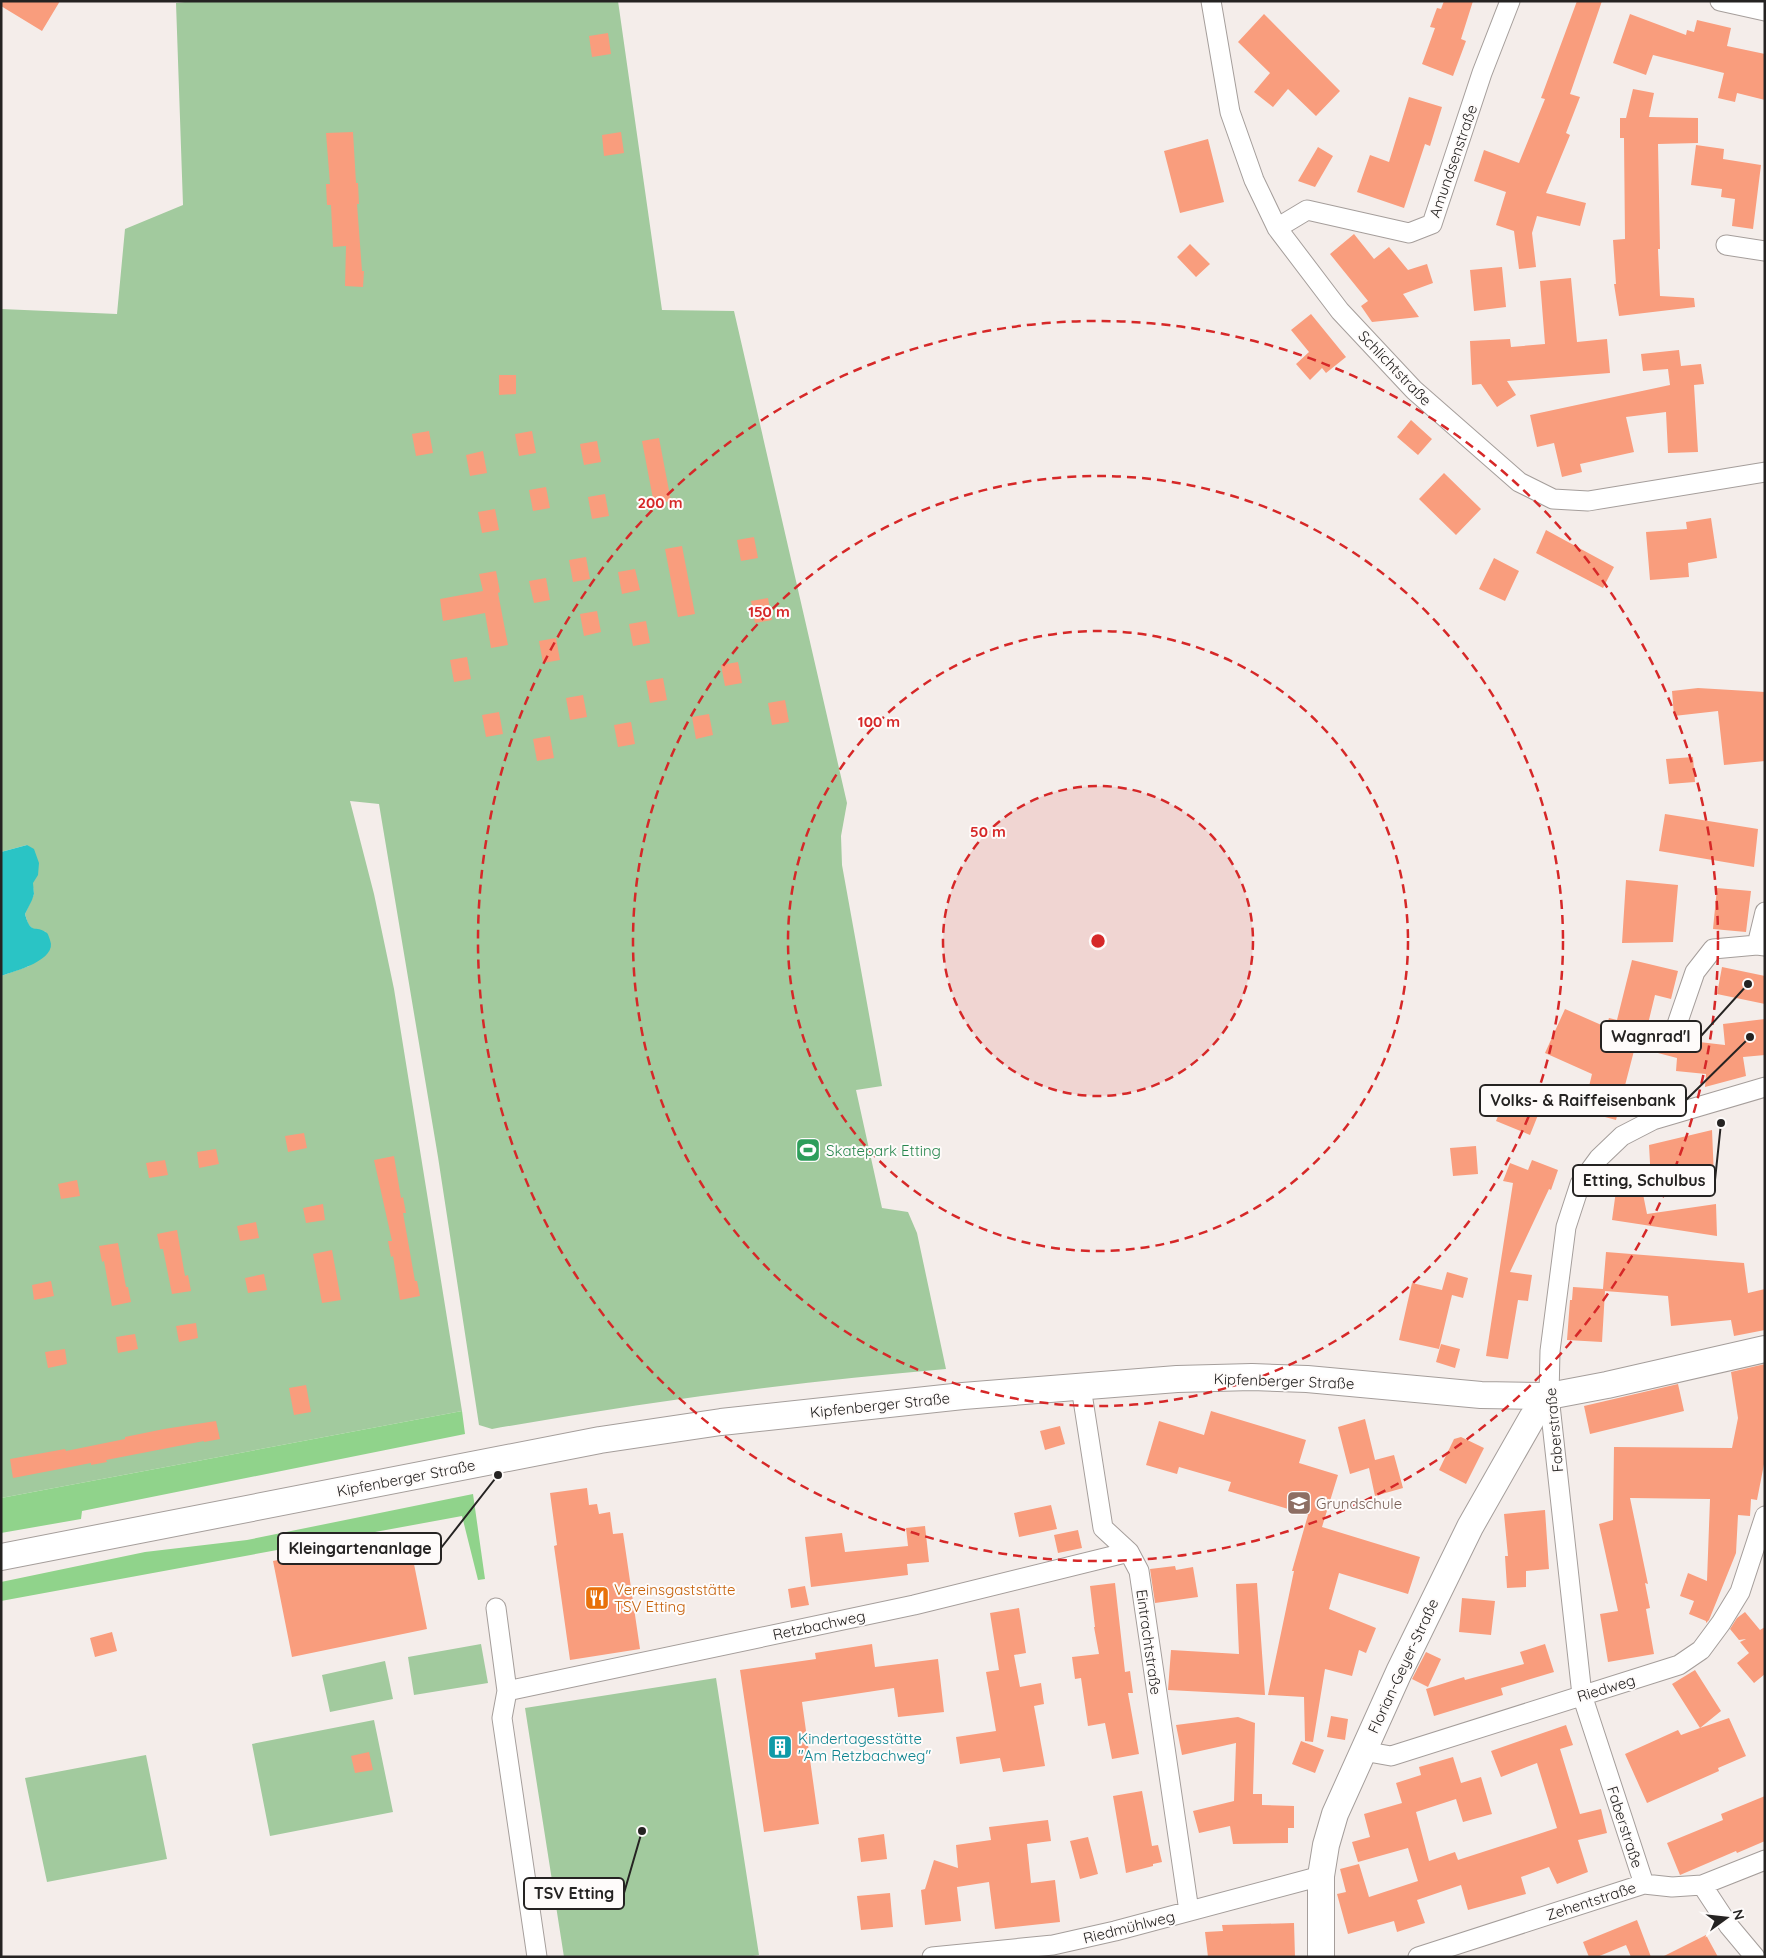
<svg xmlns="http://www.w3.org/2000/svg" width="1766" height="1958" font-family="Quicksand,sans-serif">
<rect width="100%" height="100%" fill="#f4edea"/>
<!-- green -->
<path fill="#a2ca9e" d="M194,1H618L662,310L734,311L847,803L841,836L842,865L882,1086L856,1090L882,1208L908,1212L917,1233L946,1369C794,1382 643,1402 492,1429L479,1425L438,1157L379,804L350,801L374,894L394,989L462,1411L1,1498V976L29,966L46,932L33,929L28,924L25,914L34,894L27,845L1,852V309L117,314L125,229L183,205L176,3Z
M481,1644L488,1683L414,1695L408,1657Z
M385,1661L393,1699L330,1712L322,1675Z
M716,1678L759,1955L746,1957H564L525,1708Z
M374,1720L393,1812L270,1836L252,1744Z
M146,1755L167,1859L47,1882L25,1778Z"/>
<!-- forest -->
<path fill="#90d38b" d="M462,1411L465,1434L82,1511L81,1519L1,1533V1498Z
M473,1494L485,1579L478,1580L462,1516L1,1601V1582L145,1552L247,1540Z"/>
<!-- water -->
<path fill="#2ac4c5" d="M27,845L34,849L39,863L38,875L33,883L34,894L32,900L25,914C31,936 35,924 47,933C48,934 49,937 50,940C58,960 15,971 1,976V852Z"/>
<!-- building -->
<path fill="#f99d7d" d="M1,1H60L42,31L1,6Z
M1444,1H1473L1461,39L1466,41L1453,76L1422,64L1435,28L1430,27L1437,8L1441,9Z
M1577,1H1602L1570,94L1580,97L1566,133L1570,135L1546,193L1586,203L1580,226L1537,216L1532,233L1536,267L1519,269L1514,231L1496,225L1506,192L1474,181L1484,150L1519,163L1545,99L1541,98Z
M1264,14L1340,91L1316,116L1288,89L1273,107L1254,92L1270,73L1238,42Z
M1630,14L1686,35L1687,30L1694,32L1697,20L1731,28L1727,46L1765,54V100L1737,93L1735,102L1718,98L1724,73L1653,55L1646,75L1613,63Z
M608,33L611,54L592,57L589,36Z
M1633,89L1654,93L1649,117L1698,118V143L1658,144L1660,249H1658L1660,296L1694,298L1695,307L1619,316L1614,284H1616L1613,240L1625,239L1624,138H1620V118H1626Z
M1409,97L1442,107L1430,146L1425,144L1404,208L1357,192L1370,155L1389,162Z
M353,132L356,183H358L359,204H357L362,271H364L363,287L345,286L346,246L333,247L331,205H327L326,184H330L326,133Z
M621,132L624,153L604,156L602,135Z
M1208,139L1224,202L1180,213L1164,151Z
M1696,145L1724,149L1723,159L1761,165L1753,229L1732,226L1735,199L1721,197L1722,189L1691,185Z
M1318,147L1333,156L1315,187L1298,181Z
M1354,234L1374,259L1389,247L1408,270L1427,264L1433,283L1403,294L1419,317L1372,322L1361,306L1368,301L1330,254Z
M1190,244L1210,264L1196,277L1177,257Z
M1502,267L1506,307L1474,311L1470,270Z
M1571,278L1577,342L1607,339L1610,373L1507,381L1516,395L1497,407L1481,384L1472,385L1470,341L1510,339L1511,347L1545,344L1540,281Z
M1311,314L1346,357L1326,373L1322,368L1310,380L1296,364L1309,352L1291,330Z
M1679,350L1681,366L1701,364L1704,384L1694,385L1698,452L1668,453L1666,412L1626,417L1634,452L1580,464L1582,472L1562,477L1554,443L1537,447L1530,415L1670,385L1668,369L1643,371L1641,354Z
M499,375H516V394L499,395Z
M1411,420L1432,439L1418,455L1397,437Z
M429,431L433,453L416,456L412,434Z
M532,431L536,453L519,456L515,434Z
M659,438L671,501L654,504L642,441Z
M597,441L601,462L584,465L580,444Z
M483,451L487,473L470,476L466,455Z
M1444,473L1481,509L1456,535L1419,499Z
M546,487L550,508L533,511L529,490Z
M605,494L609,516L592,519L588,497Z
M495,509L499,530L482,533L478,512Z
M1711,518L1717,558L1688,563L1689,577L1650,580L1646,532L1687,529L1686,522Z
M1546,530L1614,567L1603,588L1536,553Z
M754,537L758,558L741,561L737,540Z
M682,546L695,614L678,617L665,549Z
M586,557L590,579L573,582L569,560Z
M1494,558L1519,571L1505,601L1479,589Z
M635,569L640,590L622,594L618,572Z
M496,571L500,592L498,593L508,645L491,648L485,613L443,621L440,599L483,591L479,574Z
M546,578L550,600L534,603L529,581Z
M768,598L772,620L755,623L751,601Z
M597,611L601,632L584,636L580,614Z
M646,621L650,643L633,646L629,624Z
M556,638L560,660L543,663L539,641Z
M467,657L471,679L454,682L450,660Z
M738,662L742,683L725,686L721,665Z
M663,678L667,700L650,703L646,681Z
M1698,688L1765,692V761L1724,765L1718,711L1674,716L1672,691Z
M583,695L587,717L570,720L566,698Z
M785,700L789,722L772,725L768,703Z
M499,712L503,734L486,737L482,715Z
M709,714L713,735L696,739L692,717Z
M631,722L635,744L618,747L614,725Z
M550,736L554,758L537,761L533,739Z
M1693,757L1695,782L1669,784L1666,759Z
M1665,814L1758,829L1754,867L1659,851Z
M1626,880L1678,885L1673,942L1622,943Z
M1717,888L1751,891L1746,932L1713,929Z
M1632,960L1678,971L1671,999L1655,995L1647,1028L1663,1032L1665,1040L1671,1044H1677L1682,1040L1725,1045L1723,1024L1765,1019V1055L1743,1057L1746,1076L1705,1087L1706,1074L1676,1071L1677,1058L1635,1047L1616,1120L1583,1111L1592,1074L1545,1053L1565,1009L1606,1027L1609,1018L1617,1020Z
M1722,967L1765,976V1004L1717,994Z
M1510,1087L1544,1100L1530,1135L1496,1121Z
M1712,1130L1714,1177L1643,1194L1647,1214L1716,1204L1717,1236L1612,1220L1618,1176L1651,1181L1649,1145Z
M304,1133L307,1148L288,1152L285,1136Z
M1476,1146L1478,1174L1453,1176L1450,1148Z
M216,1149L219,1164L199,1168L197,1152Z
M394,1156L401,1198L403,1197L406,1213H403L415,1281H417L420,1296L400,1300L393,1256L391,1257L388,1241H392L374,1160Z
M165,1160L168,1175L149,1178L146,1163Z
M1532,1160L1558,1170L1551,1190L1549,1189L1510,1272L1532,1275L1528,1301L1518,1300L1508,1359L1486,1356L1513,1183L1503,1181L1510,1163L1528,1170Z
M77,1180L80,1196L61,1199L58,1184Z
M323,1204L325,1220L306,1223L303,1208Z
M256,1222L259,1238L240,1241L237,1226Z
M177,1230L185,1276L188,1275L191,1291L172,1294L163,1249H160L157,1234Z
M118,1243L126,1287H128L131,1302L112,1306L104,1261L102,1262L99,1246Z
M332,1250L341,1300L322,1303L313,1254Z
M1606,1252L1744,1263L1748,1293L1765,1289V1330L1734,1336L1731,1320L1671,1326L1668,1296L1605,1291L1602,1342L1567,1340L1570,1300H1572L1573,1287L1603,1289Z
M1447,1272L1468,1278L1463,1298L1452,1295L1439,1349L1399,1340L1412,1283L1442,1290Z
M264,1274L267,1290L248,1293L245,1278Z
M51,1281L54,1296L34,1300L32,1285Z
M196,1323L198,1338L179,1342L176,1326Z
M135,1334L138,1349L118,1353L116,1337Z
M1441,1344L1460,1349L1455,1368L1436,1362Z
M65,1349L67,1364L48,1368L45,1352Z
M1765,1364V1459L1757,1500L1751,1499L1750,1516L1738,1515L1736,1553L1709,1620L1706,1623V1621L1689,1614L1694,1601L1680,1596L1688,1573L1707,1581L1710,1499L1630,1498L1648,1584L1645,1583L1650,1608L1646,1609L1654,1654L1608,1662L1600,1614L1618,1611L1599,1524L1613,1520L1614,1447L1732,1448L1738,1418L1731,1372Z
M1678,1384L1684,1411L1590,1434L1584,1406Z
M306,1385L311,1412L294,1415L289,1388Z
M1211,1411L1306,1440L1299,1463L1338,1475L1322,1527L1420,1557L1408,1594L1339,1573L1329,1609L1376,1628L1366,1653L1359,1650L1352,1676L1325,1669L1313,1742L1305,1741L1304,1697L1268,1695L1294,1571H1292L1308,1515L1228,1491L1231,1482L1179,1467L1177,1474L1146,1465L1159,1421L1204,1435Z
M1365,1419L1375,1460L1394,1455L1403,1488L1375,1496L1369,1468L1350,1474L1338,1427Z
M216,1421L220,1439L204,1442V1441L106,1460L107,1462L91,1465V1463L13,1478L10,1459L65,1449L66,1451L125,1439V1437L164,1429Z
M1060,1426L1065,1444L1045,1450L1040,1431Z
M1461,1437L1484,1448L1466,1484L1439,1470L1454,1439Z
M587,1488L589,1505L597,1504L599,1514L610,1512L613,1534L623,1533L640,1649L570,1660L554,1546L557,1545L550,1493Z
M1051,1505L1057,1529L1019,1537L1014,1513Z
M1545,1510L1549,1569L1526,1571V1587L1507,1588L1505,1556H1508L1504,1514Z
M925,1526L929,1562L907,1564L908,1575L811,1587L805,1537L842,1533L845,1552L908,1546L906,1528Z
M1078,1530L1082,1548L1058,1553L1054,1535Z
M408,1534L427,1629L292,1657L273,1561Z
M1175,1566L1176,1570L1193,1567L1198,1597L1155,1603L1150,1569Z
M1115,1583L1125,1672L1130,1671L1133,1693H1128L1139,1754L1112,1759L1105,1723L1088,1726L1081,1678L1075,1679L1072,1657L1099,1654L1094,1627H1095L1090,1586Z
M1257,1583L1265,1695L1168,1690L1171,1650L1239,1654L1236,1584Z
M805,1586L809,1605L791,1608L788,1589Z
M1462,1598L1495,1601L1491,1635L1459,1632Z
M1019,1608L1026,1653L1014,1655L1020,1687L1041,1683L1044,1704L1034,1706L1045,1766L1003,1772L1000,1758L960,1764L956,1737L996,1731L986,1672L999,1670L990,1613Z
M1745,1612L1760,1630L1765,1627V1674L1754,1683L1737,1663L1749,1653L1740,1642L1746,1639L1739,1640L1730,1629L1737,1618Z
M112,1632L117,1651L95,1657L90,1638Z
M872,1644L875,1667L938,1659L944,1712L898,1717L894,1688L802,1702L819,1824L764,1832L740,1670L816,1659L815,1653Z
M1545,1644L1554,1672L1501,1688L1503,1695L1434,1716L1426,1689L1464,1677L1465,1680L1524,1664L1520,1652Z
M1426,1652L1441,1659L1428,1687L1412,1679Z
M1695,1670L1721,1711L1700,1728L1729,1718L1746,1756L1718,1768L1719,1771L1647,1803L1625,1754L1678,1730L1681,1735L1700,1728L1672,1684Z
M1331,1716L1348,1719L1345,1740L1327,1737Z
M1238,1717L1255,1723L1253,1794H1262V1805L1294,1806V1828H1288V1843L1233,1844L1230,1826L1199,1833L1193,1811L1234,1801L1236,1743L1182,1755L1176,1725Z
M1566,1725L1573,1745L1560,1749L1580,1814L1601,1809L1607,1833L1578,1840L1588,1872L1557,1884L1549,1867L1521,1877L1526,1894L1468,1910L1461,1885L1417,1900L1425,1923L1397,1932L1394,1921L1348,1934L1337,1894L1346,1892L1340,1869L1359,1864L1369,1897L1418,1881L1408,1848L1358,1862L1352,1842L1370,1837L1364,1814L1402,1803L1396,1783L1421,1775L1419,1767L1453,1757L1461,1783L1481,1777L1492,1814L1463,1822L1456,1799L1416,1812L1429,1861L1455,1852L1458,1860L1557,1828L1537,1763L1501,1777L1491,1751Z
M1301,1741L1324,1750L1315,1773L1292,1764Z
M369,1752L373,1770L355,1773L351,1756Z
M1142,1791L1152,1846L1158,1845L1162,1862L1153,1864V1866L1126,1873L1113,1796Z
M1765,1796V1841L1737,1853L1736,1851L1680,1875L1667,1843L1723,1820L1721,1814Z
M1048,1820L1051,1841L1027,1844L1031,1883L1055,1880L1060,1922L995,1929L989,1882L957,1887L961,1921L925,1925L921,1890L925,1889L934,1860L958,1868L956,1845L991,1840L989,1827Z
M884,1834L887,1859L861,1862L858,1838Z
M1088,1837L1098,1874L1080,1879L1070,1841Z
M890,1893L893,1927L861,1930L857,1896Z
M1637,1920L1651,1957H1631L1626,1945L1597,1957H1589L1583,1942Z
M1294,1923L1295,1957H1208L1205,1932L1223,1931L1222,1925Z
M1706,1935L1718,1957H1662Z"/>
<g fill="none" stroke-linecap="round" stroke-linejoin="round">
<defs>
<path id="street" d="M1211,1L1230,112L1254,180L1277,228L1340,311L1414,390L1519,482L1553,499L1588,501L1765,472
M1720,1L1765,11
M1277,228L1307,210L1409,233L1432,224L1482,73L1510,1
M1726,245L1765,251
M1765,912L1757,945L1765,946
M1674,1033L1695,972L1713,949L1757,945
M1081,1387L1103,1528L1129,1552L1139,1571L1189,1911
M496,1608L507,1691L502,1718L537,1957
M507,1691L914,1605L1129,1552
M1363,1751L1391,1756L1679,1665L1701,1650L1721,1623L1740,1592L1765,1516
M1644,1884L1582,1695L1549,1396L1550,1351L1566,1227L1580,1184L1599,1158L1622,1136L1653,1120L1765,1087
M1702,1885L1729,1926L1755,1957
M932,1957L1053,1945L1115,1931L1321,1876
M1418,1957L1644,1884L1672,1887L1702,1885L1765,1860"/>
<path id="secondary" d="M1,1557L600,1440L721,1422L963,1396L1177,1379L1252,1377L1307,1379L1481,1395L1549,1396L1607,1385L1765,1349
M1321,1957V1876L1326,1845L1335,1814L1399,1672L1470,1527L1532,1418L1549,1396"/>
</defs>
<!-- street casing -->
<use href="#street" stroke="#a59e9b" stroke-width="21"/>
<!-- secondary casing -->
<use href="#secondary" stroke="#a59e9b" stroke-width="28"/>
<!-- street -->
<use href="#street" stroke="#fff" stroke-width="19"/>
<!-- secondary -->
<use href="#secondary" stroke="#fff" stroke-width="26"/>
</g>
<!-- distance rings -->
<circle cx="1098" cy="941" r="155" fill="#d62828" fill-opacity=".12"/>
<g fill="none" stroke="#d62828" stroke-width="2.5" stroke-dasharray="9 6">
<circle cx="1098" cy="941" r="155"/>
<circle cx="1098" cy="941" r="310"/>
<circle cx="1098" cy="941" r="465"/>
<circle cx="1098" cy="941" r="620"/>
</g>
<!-- icons -->
<defs>
<symbol id="stadium-square" viewBox="-11 -11 22 22"><rect x="-9" y="-9" width="18" height="18" rx="4" fill="#2e9e5b" stroke="#fefbfa"/><path d="M0-5a6.5 5 0 1 0 0 10a6.5 5 0 1 0 0-10ZM-3.5-1.8h7v3.6h-7Z" fill="#fff"/></symbol>
<symbol id="school-square" viewBox="-11 -11 22 22"><rect x="-9" y="-9" width="18" height="18" rx="4" fill="#8d6e63" stroke="#fefbfa"/><path d="M0-5L7-2L0 1L-7-2ZM-4 1L0 2.5L4 1V4Q0 6-4 4Z" fill="#fff"/></symbol>
<symbol id="restaurant-square" viewBox="-11 -11 22 22"><rect x="-9" y="-9" width="18" height="18" rx="4" fill="#e8710a" stroke="#fefbfa"/><path d="M-5-6h1v4h1v-4h1v4h1v-4h1v5L-1.5 .5V6h-2V.5L-5-1ZM5-6V6H3V1.5H1.5Q1.5-4 5-6Z" fill="#fff"/></symbol>
<symbol id="building-square" viewBox="-11 -11 22 22"><rect x="-9" y="-9" width="18" height="18" rx="4" fill="#0f9aa8" stroke="#fefbfa"/><path d="M-4-6H4V6H1V3H-1V6H-4ZM-2.5-4.3h1.7v1.8h-1.7ZM.8-4.3h1.7v1.8H.8ZM-2.5-1h1.7V.8h-1.7ZM.8-1h1.7V.8H.8Z" fill="#fff"/></symbol>
</defs>
<g fill-rule="evenodd">
<use href="#stadium-square" x="794" y="1136" width="28" height="28"/>
<use href="#school-square" x="1285" y="1489" width="28" height="28"/>
<use href="#restaurant-square" x="583" y="1584" width="28" height="28"/>
<use href="#building-square" x="766" y="1733" width="28" height="28"/>
</g>
<g text-anchor="middle" dominant-baseline="central" stroke-width="4" stroke-linejoin="round" paint-order="stroke">
<!-- street labels -->
<g font-size="15" fill="#252322" stroke="#fefbfa">
<text transform="translate(1453 161) rotate(-71)">Amundsenstraße</text>
<text transform="translate(1395 368) rotate(46)">Schlichtstraße</text>
<text transform="translate(1284 1381) rotate(2)">Kipfenberger Straße</text>
<text transform="translate(880 1405) rotate(-6)">Kipfenberger Straße</text>
<text transform="translate(1554 1430) rotate(-95)">Faberstraße</text>
<text transform="translate(406 1478) rotate(-11)">Kipfenberger Straße</text>
<text transform="translate(819 1625) rotate(-12)">Retzbachweg</text>
<text transform="translate(1149 1642) rotate(82)">Eintrachtstraße</text>
<text transform="translate(1403 1666) rotate(-65)">Florian-Geyer-Straße</text>
<text transform="translate(1606 1688) rotate(-17)">Riedweg</text>
<text transform="translate(1625 1827) rotate(72)">Faberstraße</text>
<text transform="translate(1591 1901) rotate(-18)">Zehentstraße</text>
<text transform="translate(1129 1927) rotate(-14)">Riedmühlweg</text>
</g>
<!-- leisure labels -->
<g font-size="15" fill="#27864d" stroke="#fefbfa" text-anchor="start">
<text x="826" y="1150">Skatepark Etting</text>
</g>
<!-- education labels -->
<g font-size="15" fill="#785e54" stroke="#fefbfa" text-anchor="start">
<text x="1316" y="1503">Grundschule</text>
</g>
<!-- food labels -->
<g font-size="15" fill="#c56008" stroke="#fefbfa" text-anchor="start">
<text x="614" y="1589">Vereinsgaststätte<tspan x="614" dy="17">TSV Etting</tspan></text>
</g>
<!-- culture labels -->
<g font-size="15" fill="#0d838f" stroke="#fefbfa" text-anchor="start">
<text x="798" y="1738">Kindertagesstätte<tspan x="798" dy="17">"Am Retzbachweg"</tspan></text>
</g>
</g>
<circle cx="1098" cy="941" r="8" fill="#d62828" stroke="#fefbfa" stroke-width="2.5"/>
<g font-size="15" text-anchor="middle" font-weight="bold" fill="#d62828" stroke="#fefbfa" stroke-width="4" stroke-linejoin="round" paint-order="stroke">
<text x="660" y="508">200 m</text>
<text x="769" y="617">150 m</text>
<text x="879" y="727">100 m</text>
<text x="988" y="837">50 m</text>
</g>
<!-- callouts -->
<path fill="none" stroke="#252322" stroke-width="2" d="M1748 984L1701 1036M1750 1037L1686 1100M1721 1123L1715 1180M498 1475L441 1548M642 1831L624 1893"/>
<g fill="#252322" stroke="#fefbfa" stroke-width="2">
<circle cx="1748" cy="984" r="5"/>
<circle cx="1750" cy="1037" r="5"/>
<circle cx="1721" cy="1123" r="5"/>
<circle cx="498" cy="1475" r="5"/>
<circle cx="642" cy="1831" r="5"/>
</g>
<g fill="#fefbfa" stroke="#252322" stroke-width="2">
<rect x="1601" y="1021" width="100" height="31" rx="5"/>
<rect x="1480" y="1085" width="206" height="31" rx="5"/>
<rect x="1573" y="1165" width="142" height="31" rx="5"/>
<rect x="278" y="1533" width="163" height="31" rx="5"/>
<rect x="524" y="1878" width="100" height="31" rx="5"/>
</g>
<g font-size="16" text-anchor="middle" font-weight="bold" fill="#252322">
<text x="1651" y="1042">Wagnrad'l</text>
<text x="1583" y="1106">Volks- &amp; Raiffeisenbank</text>
<text x="1644" y="1186">Etting, Schulbus</text>
<text x="360" y="1554">Kleingartenanlage</text>
<text x="574" y="1899">TSV Etting</text>
</g>
<!-- border -->
<rect width="1766" height="1958" fill="none" stroke="#252322" stroke-width="5"/>
<!-- north arrow -->
<g transform="translate(1726 1918) rotate(75)" stroke="#fefbfa" stroke-width="4" paint-order="stroke">
<path d="M0-4L9 19L0 12L-9 19Z" fill="#252322"/>
<text y="-8" font-size="14" font-weight="bold" text-anchor="middle" fill="#252322">N</text>
</g>
</svg>
